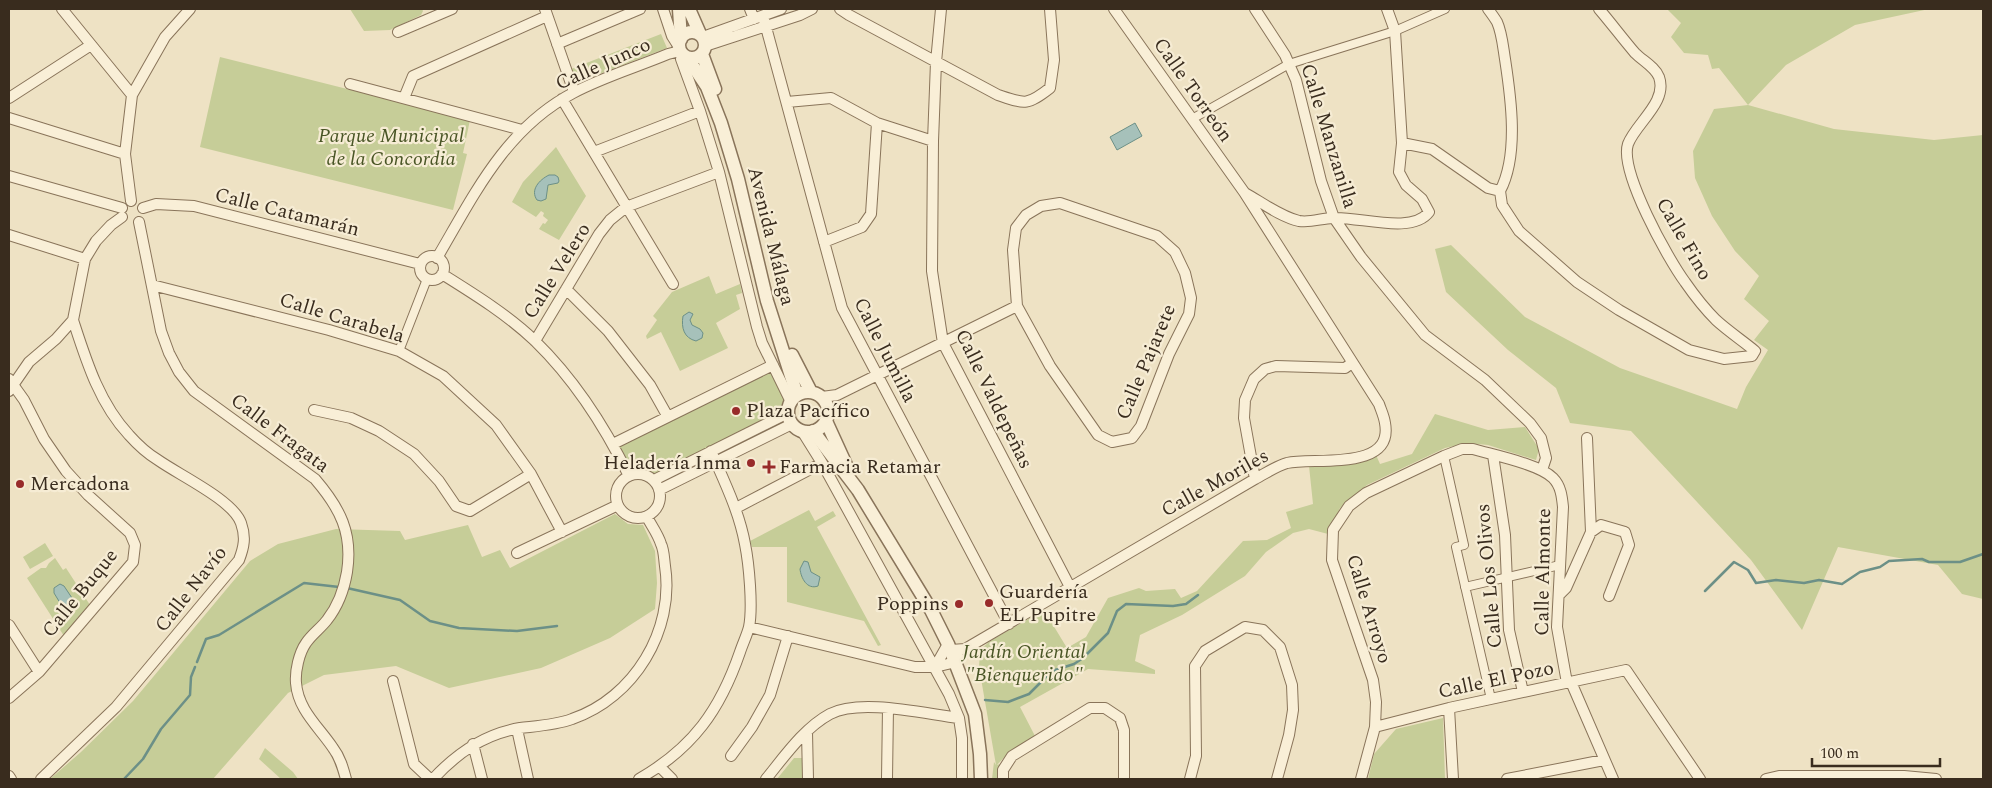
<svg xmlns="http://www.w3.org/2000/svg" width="1992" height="788" font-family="Spectral,serif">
<rect width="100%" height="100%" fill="#eee2c4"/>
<!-- green -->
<path fill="#c6cd98" d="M350,9H422L423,11L421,15L390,30L364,31Z
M1667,9H1929L1855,25L1786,65L1748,105L1834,129L1934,140L1983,135V599L1962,594L1938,565L1838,547L1802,630L1751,560L1631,431L1570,423L1556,388L1508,350L1446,292L1435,249L1451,245L1525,317L1620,368L1737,409L1746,387L1768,350L1754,340L1769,321L1744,299L1759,276L1735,251L1712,216L1695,178L1693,151L1714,109L1748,105L1719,68L1712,69L1708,55L1684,53L1671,37L1681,23Z
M661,34L667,48L576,83L571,69Z
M220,57L470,120L463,153L467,154L453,210L200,147Z
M556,147L586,196L559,240L539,229L543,223L545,224L548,220L543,216L544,213L541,211L536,217L512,202L523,182Z
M709,276L716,294L740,284L742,293L736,295L740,309L716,323L728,348L680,371L661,332L647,339L646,336L657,320L653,316L672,292Z
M772,368L789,402L786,411L654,477L642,472L630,473L617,445Z
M1435,414L1488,430L1525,427L1539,449L1536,460L1488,445L1468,443L1445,448L1367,485L1340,508L1328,534L1309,529L1293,533L1266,552L1245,576L1182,615L1140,635L1135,661L1155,670V674L1088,669L1020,707L1035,736L1010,751L997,765L1000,764L998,779H992L994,762L996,765L979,667L980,650L990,641L1044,610L1067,648L1086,637L1108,598L1139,588L1146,591L1175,589L1181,598L1197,591L1243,541L1267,540L1291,528L1286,512L1313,504L1309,466L1376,455L1380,464L1412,454Z
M809,510L815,521L833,511L836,516L817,527L881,645L878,646L864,621L787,602V547H752L750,541Z
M615,514L628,524L643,525L655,551L657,583L655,609L610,638L541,668L449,688L396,666L324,675L288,693L213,779H50L81,752L133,701L250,561L278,544L336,529L400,531L405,540L468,525L482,557L500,550L510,568Z
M45,543L53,556L30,569L23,557Z
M55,558L63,570L66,568L90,605L64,636L27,578L41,568H46L49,563Z
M1443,718L1445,779H1368L1374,754L1396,729Z
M265,748L293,772L298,779H281L259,759Z
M794,758H803V779H777Z"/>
<!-- water -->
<path fill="#a6c1ba" stroke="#6c9087" d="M1135,123L1142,136L1117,150L1110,137Z
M549,175H555L558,177L559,181L558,183L548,185L546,199L541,201L537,200C530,190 539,180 549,175Z
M689,312L693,314L690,320L692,325L700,329L703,333L702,338L696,341C684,338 681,328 683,316Z
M804,561L808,562L811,572L820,577L818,586C807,590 801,578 800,569Z
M60,584L64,586L76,604L65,611L54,593V588Z"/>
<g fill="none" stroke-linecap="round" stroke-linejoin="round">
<!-- stream -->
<path stroke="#6c9087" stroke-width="2.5" d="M347,588L400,600L430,621L459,628L517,631L557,626
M1705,591L1734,562L1748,570L1756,583L1776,580L1804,583L1819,580L1842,584L1860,572L1880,567L1889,561L1922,559L1929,562H1960L1983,554
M197,662L206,639L219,635L304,583L339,587
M985,700L1008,702L1029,694L1052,671L1074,664L1083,658L1108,633L1117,611L1126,604L1173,606L1186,604L1198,595
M124,779L143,759L161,729L190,695L191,677L195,667"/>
<defs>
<path id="pedestrian" d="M1192,119L1289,64L1395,31L1445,9
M399,351L427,279
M1444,456L1464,545L1456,547L1491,699
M1465,587L1560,565"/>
<path id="minor" d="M62,9L132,95
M545,9L574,92
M663,9L672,36L679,47
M750,9L754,19
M840,9L849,15L998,95C1025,104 1027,106 1050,88L1054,60L1050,9
M941,9L936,62L933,141L932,271L943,343L1070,587
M1255,9L1285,55L1296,80L1321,181L1334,218L1361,257L1425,335L1485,380L1530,423L1541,438L1546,458L1542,470
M1387,9L1395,31L1402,143
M1488,9C1491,13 1494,17 1497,22C1502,33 1503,47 1505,59C1511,98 1519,155 1500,191
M763,16L842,308L1009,624
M398,32L452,9
M703,37L781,9
M557,44L640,9
M705,46L800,15L812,9
M683,54L681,59L700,111L719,172L757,327L762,343L791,402
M350,84L522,130
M9,98L91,45
M404,98L413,76L547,16
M562,99L673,284
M787,102L831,98L877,123L933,141
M9,118L125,154
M594,152L700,111
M9,176L122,208
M1500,191L1502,205L1519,231L1577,282L1619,310L1689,350L1724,359L1752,356L1755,351C1743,341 1728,331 1716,320C1705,309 1694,295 1685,282C1668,259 1619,171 1628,144C1636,123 1668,102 1659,77C1655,67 1643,61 1635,53C1623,39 1611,23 1599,9
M1245,193C1261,202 1281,217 1299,221C1311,223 1322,218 1333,218C1358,216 1412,235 1429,212L1422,199L1406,185L1399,172L1402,143L1432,149L1488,188L1500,191
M131,201L125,154L132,95L165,37L190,9
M1060,203L1157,236L1175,252L1185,273L1191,298L1189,314L1169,354L1141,426L1132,438L1112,442L1098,435L1050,366L1017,306L1013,250L1016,228L1026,215L1041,206Z
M143,208L156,204L194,206L420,264
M139,222L161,331L169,353L179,372L194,391L315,479C340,508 353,533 347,572C344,590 338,606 327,620C321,628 312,634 306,643C299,653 295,671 296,683C298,710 319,727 333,748C340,757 343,768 346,779
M9,235L85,259
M824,242L862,227L871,214L877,123
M420 268a12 12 0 1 1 24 0a12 12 0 1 1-24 0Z
M437,258C474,195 505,129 573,93C603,77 637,67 668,54L680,51
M442,274C474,294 508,315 535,341C575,380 605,427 629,476
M152,285L329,330L399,351L443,376L496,425L531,474L562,532
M566,289L608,331L650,385L668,417
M535,341L599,234L610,220L626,207L719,172
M9,379L24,400L44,439L66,471L88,495L130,533L135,545L133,562L39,672L9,698
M9,391L29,362L56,339L73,320L85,259L96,241L111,225L122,217
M822,397L837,395L1017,306
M314,410L351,418L379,431L414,454L439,481L456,506L470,511L531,474
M802,431L822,463L949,694L959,718L962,738V779
M613,444L773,365
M1493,455L1505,535L1509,630L1523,692
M616 496a22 22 0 1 1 44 0a22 22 0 1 1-44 0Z
M1255,479L1244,418L1245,400L1254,379L1265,369L1276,366L1345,368L1352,363
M654,480L788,413
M659,490L792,424
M736,508L822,463
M1591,532L1601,525L1625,532L1629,545L1609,596
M517,553L618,505
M1559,595L1566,588L1591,532L1587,438
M9,625L39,672
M749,627L915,667H935
M948,644L935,667L956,662L959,658
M951,650L965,649L1255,479C1265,474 1276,466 1287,463C1314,457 1394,472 1385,423C1384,416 1381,410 1379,404L1244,192L1114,9
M393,681L414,764L430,779
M1571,682L1613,779
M1449,708L1453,779
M1375,727L1449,708L1626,670L1700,779
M517,729L528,779
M807,732L808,779
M473,744L482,779
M731,756L752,727L770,695L788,636
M660,767L672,779
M9,776L11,779
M41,779L116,707L239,560C244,547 246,537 241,523C233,500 179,475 158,460C148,454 137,444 129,435C99,403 86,360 73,320
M433,779C457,753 484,734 520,728C537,726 556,725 572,719C634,698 675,630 665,566C664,559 664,550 661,544C658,534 651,525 647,517
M639,779C693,748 720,710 740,652C743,643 747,635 749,627C753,607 749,564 745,544C739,511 724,481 711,451
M766,779C784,757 804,728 830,714C861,698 925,714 959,718
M887,779L888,708
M1003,779V770L1012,756L1090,708H1105L1120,718L1124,730V779
M1190,779L1196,756L1195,666L1205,651L1245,627L1263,630L1280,647L1292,685L1293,710L1289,735L1277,779
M1361,779L1375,727L1376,702L1373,680L1332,560L1333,530L1349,506L1366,493L1444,456L1462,449H1473C1493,455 1539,464 1553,478C1561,486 1562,497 1563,507L1557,627L1567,683
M1507,779L1604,760
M1766,779L1779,776H1904L1936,779"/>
<path id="tertiary" d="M679,9L681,39
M689,9L700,34
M679 45a13 13 0 1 1 26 0a13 13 0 1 1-26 0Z
M702,54L715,89
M687,57L707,87L721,123L738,179L767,301L797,395
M792,355L811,392
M788 412a20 20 0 1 1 40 0a20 20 0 1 1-40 0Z
M826,421L847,467
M813,431L858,490L931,610L948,644L975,714L980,754L981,779"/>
</defs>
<!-- pedestrian casing -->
<use href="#pedestrian" stroke="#89745a" stroke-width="10"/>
<!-- minor casing -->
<use href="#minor" stroke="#89745a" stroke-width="12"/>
<!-- tertiary casing -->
<use href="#tertiary" stroke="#89745a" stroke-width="15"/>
<!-- pedestrian -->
<use href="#pedestrian" stroke="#f9efd7" stroke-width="8"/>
<!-- minor -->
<use href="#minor" stroke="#f9efd7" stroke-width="10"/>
<!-- tertiary -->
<use href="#tertiary" stroke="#f9efd7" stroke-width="12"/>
</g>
<!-- markers -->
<g fill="#982b2a" stroke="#f6ecd4" stroke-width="2">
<circle cx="736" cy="411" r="5"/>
<circle cx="751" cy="463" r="5"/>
<path d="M766.5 459.5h5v5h5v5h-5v5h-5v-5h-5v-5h5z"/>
<circle cx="20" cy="484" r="5"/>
<circle cx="989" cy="603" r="5"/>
<circle cx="959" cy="604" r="5"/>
</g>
<g text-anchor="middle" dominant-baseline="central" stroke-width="4.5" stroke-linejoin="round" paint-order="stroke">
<!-- street labels -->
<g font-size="20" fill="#392c1e" stroke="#f6ecd4">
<text transform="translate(603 64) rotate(-24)">Calle Junco</text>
<text transform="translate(1193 90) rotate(55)">Calle Torreón</text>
<text transform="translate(1329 136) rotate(73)">Calle Manzanilla</text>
<text transform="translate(287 212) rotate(14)">Calle Catamarán</text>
<text transform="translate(771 236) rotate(76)">Avenida Málaga</text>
<text transform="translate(1684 239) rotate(60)">Calle Fino</text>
<text transform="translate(557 271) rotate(-58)">Calle Velero</text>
<text transform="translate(342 318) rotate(17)">Calle Carabela</text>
<text transform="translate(885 350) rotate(63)">Calle Jumilla</text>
<text transform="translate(1146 362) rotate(-67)">Calle Pajarete</text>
<text transform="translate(994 399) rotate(64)">Calle Valdepeñas</text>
<text transform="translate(280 433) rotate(37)">Calle Fragata</text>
<text transform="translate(1215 483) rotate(-29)">Calle Moriles</text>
<text transform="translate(1543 572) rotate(-89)">Calle Almonte</text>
<text transform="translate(1489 576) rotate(-95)">Calle Los Olivos</text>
<text transform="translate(191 589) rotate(-52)">Calle Navío</text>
<text transform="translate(80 593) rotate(-51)">Calle Buque</text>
<text transform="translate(1369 609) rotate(73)">Calle Arroyo</text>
<text transform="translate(1496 680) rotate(-12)">Calle El Pozo</text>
</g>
<!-- park labels -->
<g font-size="20" font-style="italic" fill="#495525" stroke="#f6ecd4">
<text x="391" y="136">Parque Municipal<tspan x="391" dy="23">de la Concordia</tspan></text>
<text x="1024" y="652">Jardín Oriental<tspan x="1024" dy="23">"Bienquerido"</tspan></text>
</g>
<!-- poi labels -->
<g font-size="20" fill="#392c1e" stroke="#f6ecd4" text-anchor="start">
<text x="746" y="411">Plaza Pacífico</text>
<text x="741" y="463" text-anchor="end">Heladería Inma</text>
<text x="779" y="467">Farmacia Retamar</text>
<text x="30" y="484">Mercadona</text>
<text x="999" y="592">Guardería<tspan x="999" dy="23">EL Pupitre</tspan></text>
<text x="949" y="604" text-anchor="end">Poppins</text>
</g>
</g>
<!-- border -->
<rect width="1992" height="788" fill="none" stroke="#392c1e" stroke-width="20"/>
<!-- scale -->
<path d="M1812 758v8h128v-8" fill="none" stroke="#392c1e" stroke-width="2.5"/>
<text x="1820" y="758" font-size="15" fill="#392c1e" stroke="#f6ecd4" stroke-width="4" paint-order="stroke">100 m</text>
</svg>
